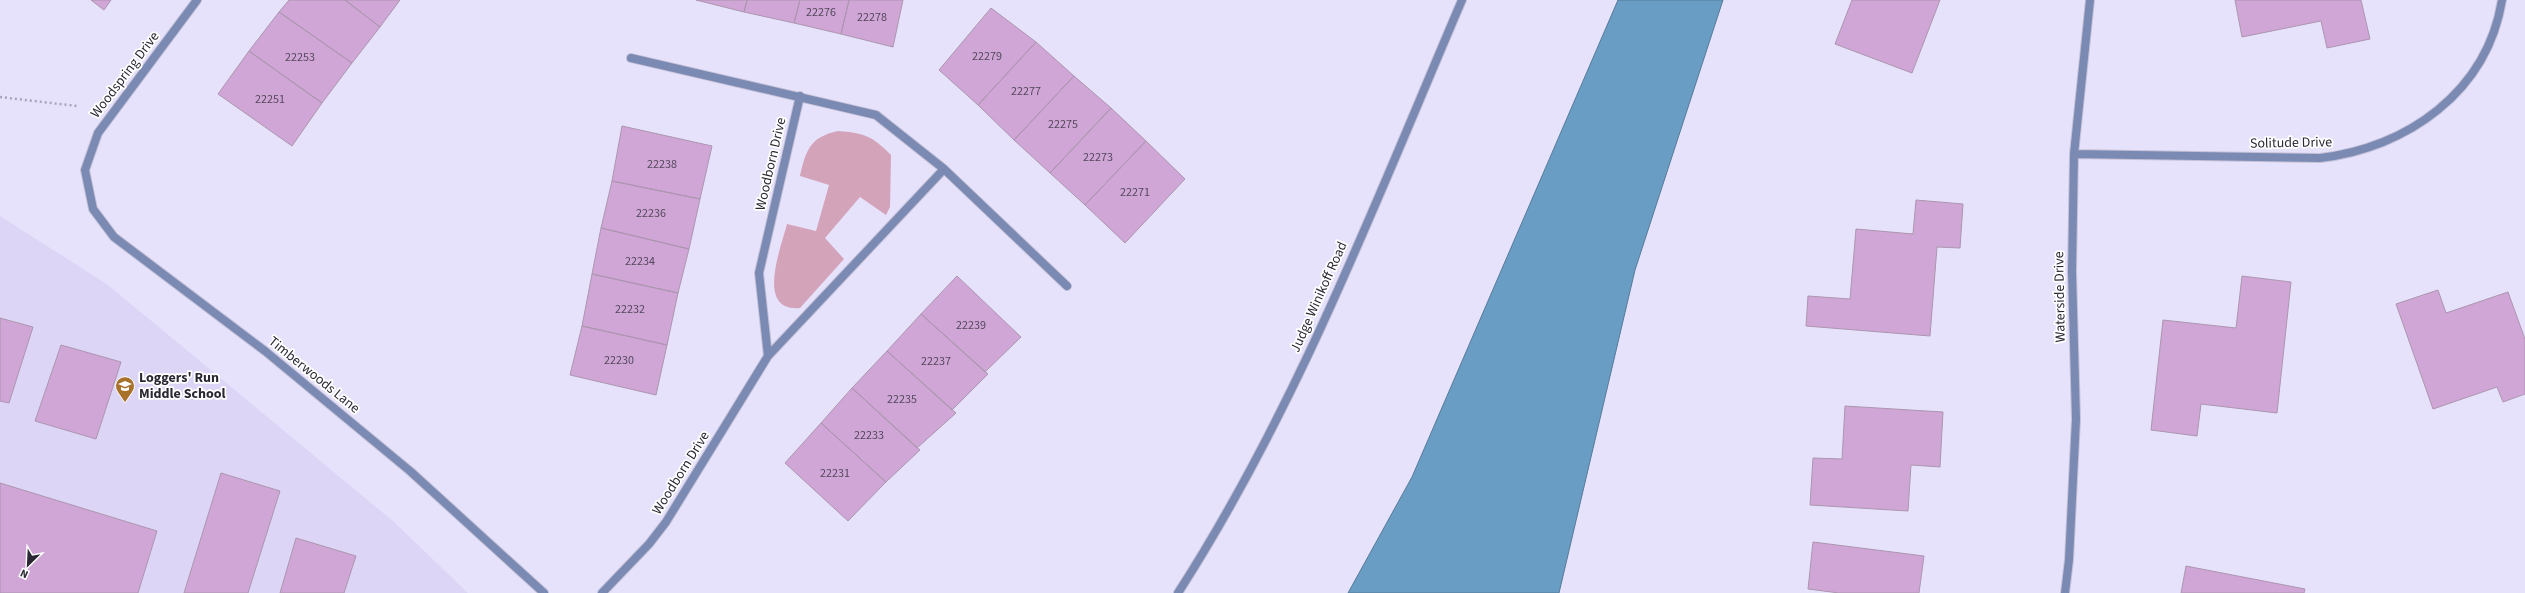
<svg xmlns="http://www.w3.org/2000/svg" width="2525" height="593" font-family="'Source Sans 3',sans-serif">
<rect width="100%" height="100%" fill="#e7e2fc"/>
<!-- built -->
<path fill="#dcd5f5" d="M0,216L108,285L393,521L468,593H0Z"/>
<!-- green -->
<path fill="#d3a3b9" d="M838,131C865,133 872,136 891,155L890,207L886,215L860,197L825,238L844,259L800,308C755,312 781,248 787,224L816,231L829,185L800,176C806,150 810,137 838,131Z"/>
<!-- water -->
<path fill="#699dc4" stroke="#567a99" d="M1618,0H1723L1635,270L1559,593H1348L1412,477Z"/>
<!-- building -->
<path fill="#cfa6d5" stroke="#ac96af" d="M91,0H111L104,10Z
M289,0H345L380,27L352,63L279,12Z
M345,0H400L380,27Z
M696,0H747L744,12Z
M747,0H800L794,23L744,12Z
M800,0H849L841,34L794,23Z
M849,0H903L893,47L841,34Z
M1852,0H1940L1912,73L1835,44Z
M2235,0H2361L2370,39L2327,48L2321,21L2242,37Z
M991,8L1036,42L978,105L939,70Z
M279,12L352,63L322,103L249,51Z
M1036,42L1074,76L1014,140L978,105Z
M249,51L322,103L292,146L218,94Z
M1074,76L1111,108L1050,173L1014,140Z
M1111,108L1146,141L1085,205L1050,173Z
M622,126L712,146L700,199L612,181Z
M1146,141L1185,179L1125,243L1085,205Z
M612,181L700,199L689,249L601,228Z
M1916,200L1963,204L1960,248L1937,247L1930,336L1806,326L1808,296L1850,299L1856,229L1913,234Z
M601,228L689,249L678,293L592,274Z
M592,274L678,293L667,345L582,326Z
M957,276L1021,337L985,372L921,314Z
M2242,276L2291,282L2277,413L2201,404L2197,436L2151,430L2163,320L2236,328Z
M2438,290L2446,313L2508,292L2525,339V394L2503,402L2497,387L2433,409L2396,304Z
M921,314L988,374L952,410L887,351Z
M0,318L33,327L9,403L0,401Z
M582,326L667,345L656,395L570,375Z
M61,345L121,362L96,439L35,421Z
M887,351L956,413L917,448L852,388Z
M852,388L920,450L886,482L821,423Z
M1845,406L1943,412L1940,467L1911,465L1908,511L1810,505L1813,458L1842,459Z
M821,423L886,482L848,521L785,463Z
M221,473L280,491L248,593H184Z
M0,483L157,531L138,593H0Z
M296,538L356,556L344,593H280Z
M1813,542L1924,556L1919,593H1839L1808,589Z
M2186,566L2305,589L2304,593H2181Z"/>
<g fill="none" stroke-linecap="round" stroke-linejoin="round">
<defs>
<path id="minor" d="M197,0L98,133L85,170L93,209L114,237L265,351L410,471L544,593
M631,58L876,115L944,169L1067,286
M2074,154L2320,158C2407,148 2487,92 2502,0
M768,356L759,273L800,96
M602,593L649,544L666,522L768,356L944,169
M2065,593L2069,560L2076,419L2072,271L2074,154L2090,0"/>
<path id="tertiary" d="M1178,593C1297,408 1376,201 1462,0"/>
</defs>
<!-- minor casing -->
<use href="#minor" stroke="#c5c1d8" stroke-width="10"/>
<!-- tertiary casing -->
<use href="#tertiary" stroke="#c5c1d8" stroke-width="10"/>
<!-- path -->
<path stroke="#a7a3b8" stroke-width="2.5" stroke-dasharray="2 3" stroke-linecap="butt" d="M0,97L77,106"/>
<!-- minor -->
<use href="#minor" stroke="#7b8ab2" stroke-width="8"/>
<!-- tertiary -->
<use href="#tertiary" stroke="#7b8ab2" stroke-width="8"/>
</g>
<!-- icons -->
<defs>
<symbol id="school-pin" viewBox="-11 -11 22 30"><path d="M0 17L-7.5 6A9.5 9.5 0 1 1 7.5 6Z" fill="#a8722d" stroke="#fff"/><path d="M0-5L7-2L0 1L-7-2ZM-4 1L0 2.5L4 1V4Q0 6-4 4Z" fill="#fff"/></symbol>
</defs>
<g fill-rule="evenodd">
<use href="#school-pin" x="114" y="375" width="22" height="30"/>
</g>
<g text-anchor="middle" dominant-baseline="central" stroke-width="3.5" stroke-linejoin="round" paint-order="stroke">
<!-- number labels -->
<g font-size="12" fill="#54485c">
<text x="821" y="12">22276</text>
<text x="872" y="17">22278</text>
<text x="987" y="56">22279</text>
<text x="300" y="57">22253</text>
<text x="1026" y="91">22277</text>
<text x="270" y="99">22251</text>
<text x="1063" y="124">22275</text>
<text x="1098" y="157">22273</text>
<text x="662" y="164">22238</text>
<text x="1135" y="192">22271</text>
<text x="651" y="213">22236</text>
<text x="640" y="261">22234</text>
<text x="630" y="309">22232</text>
<text x="971" y="325">22239</text>
<text x="619" y="360">22230</text>
<text x="936" y="361">22237</text>
<text x="902" y="399">22235</text>
<text x="869" y="435">22233</text>
<text x="835" y="473">22231</text>
</g>
<!-- street labels -->
<g font-size="14" fill="#2b2834" stroke="#fff">
<text transform="translate(125 75) rotate(-53)">Woodspring Drive</text>
<text transform="translate(2291 143) rotate(-1)">Solitude Drive</text>
<text transform="translate(771 164) rotate(-77)">Woodborn Drive</text>
<text transform="translate(1319 297) rotate(-66)">Judge Winikoff Road</text>
<text transform="translate(2060 297) rotate(-91)">Waterside Drive</text>
<text transform="translate(314 375) rotate(39)">Timberwoods Lane</text>
<text transform="translate(681 473) rotate(-58)">Woodborn Drive</text>
</g>
<!-- poi labels -->
<g font-size="14" font-weight="bold" fill="#2b2834" stroke="#fff" text-anchor="start">
<text x="139" y="378">Loggers' Run<tspan x="139" dy="16">Middle School</tspan></text>
</g>
</g>
<!-- north arrow -->
<g transform="translate(28 565) rotate(204)" stroke="#ffffff" stroke-width="3" paint-order="stroke">
<path d="M0-3L7 15L0 10L-7 15Z" fill="#2b2834"/>
<text y="-6" font-size="11" font-weight="bold" text-anchor="middle" fill="#2b2834">N</text>
</g>
</svg>
